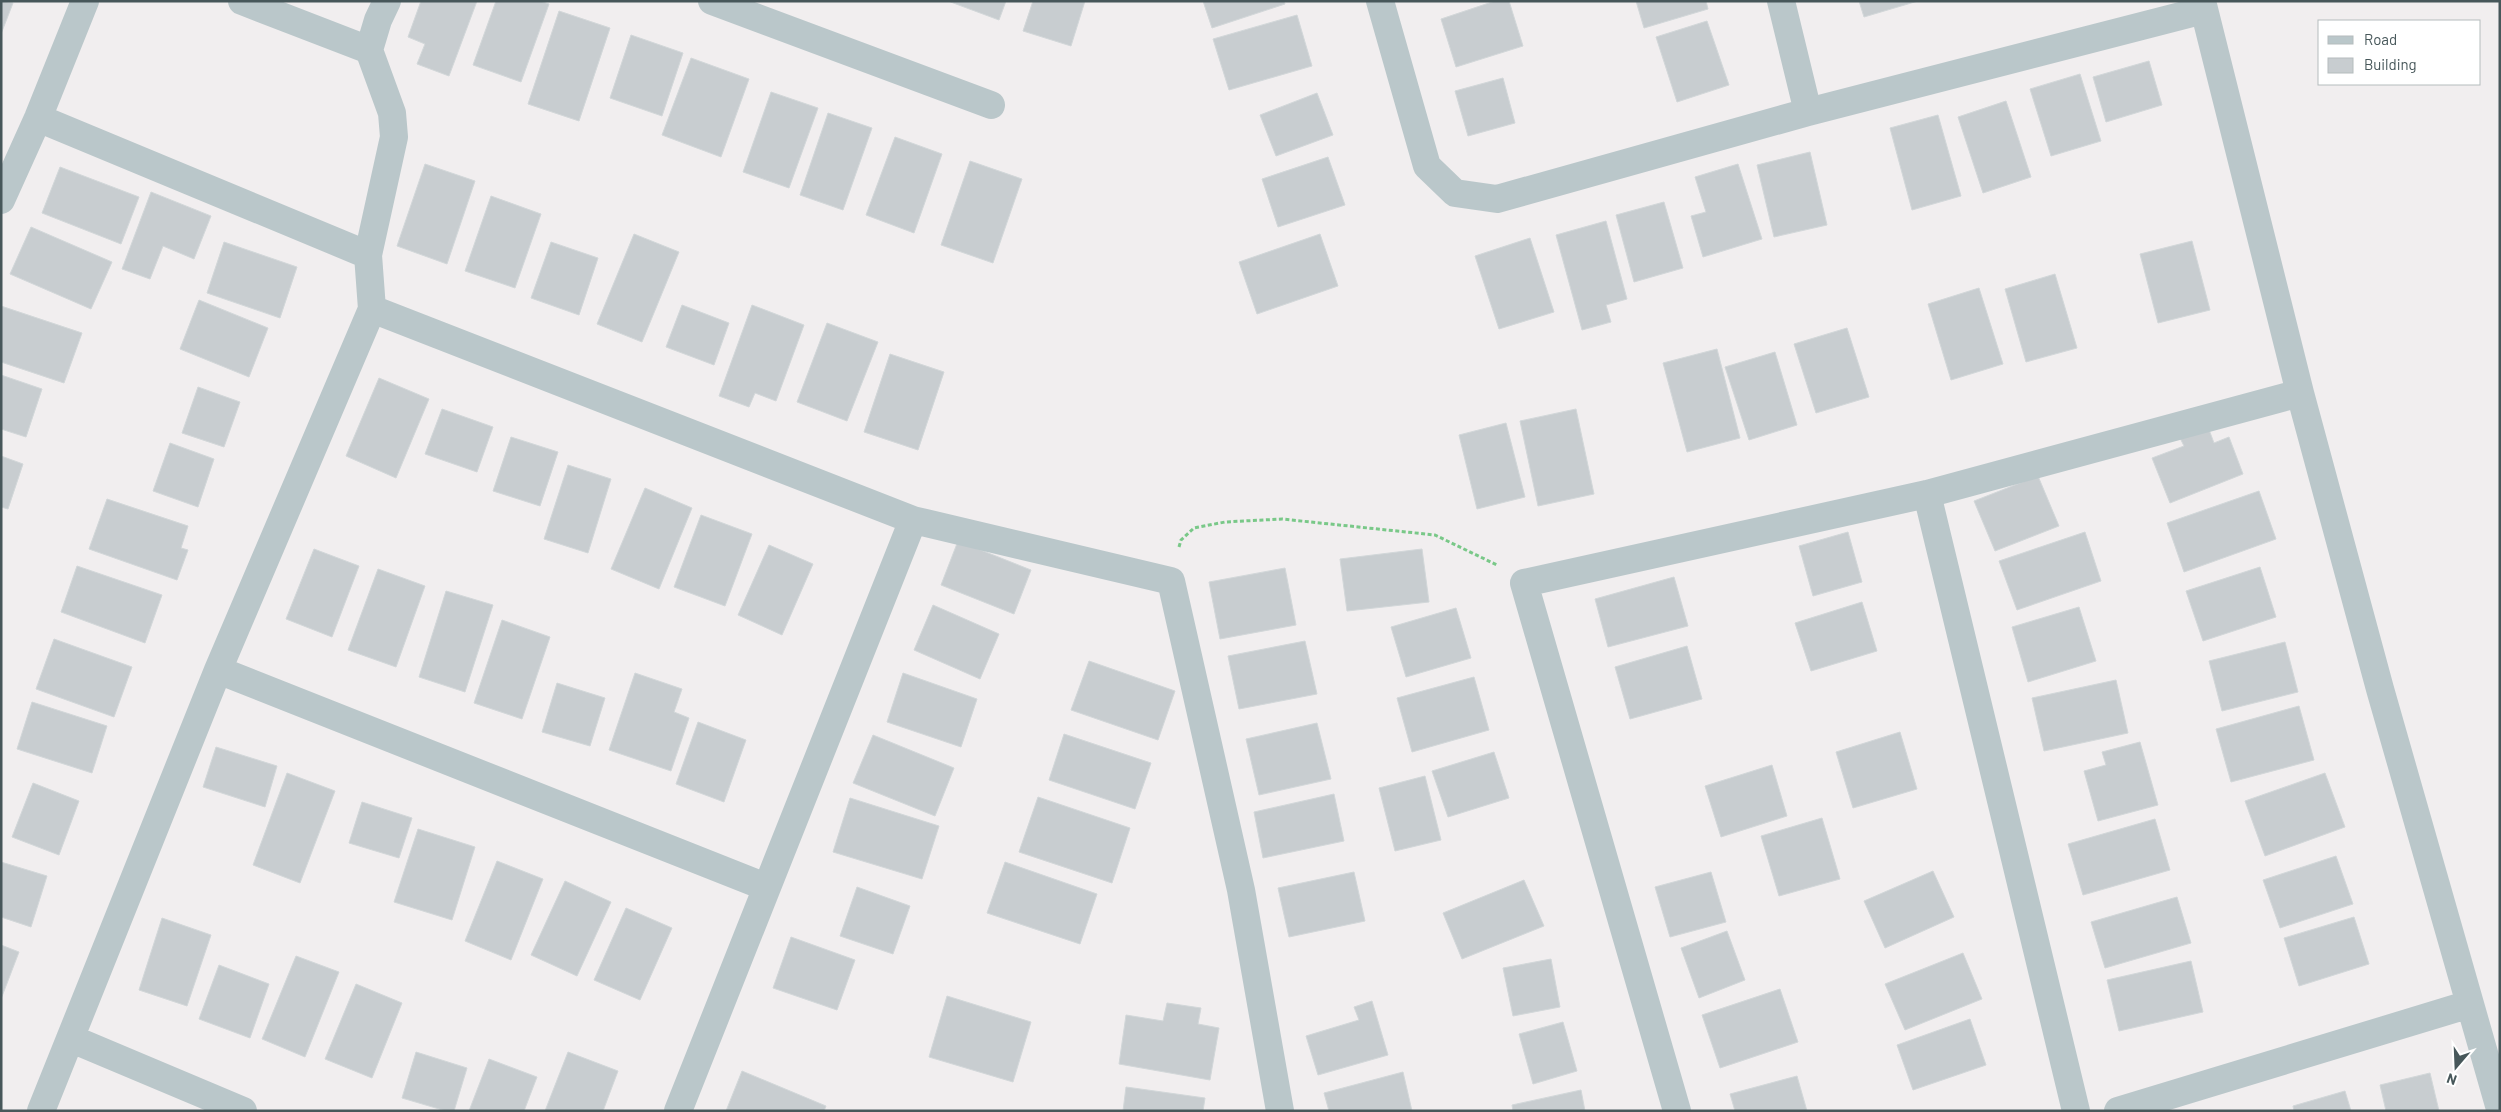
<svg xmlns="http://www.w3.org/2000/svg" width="2501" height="1112" font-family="Barlow,sans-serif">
<rect width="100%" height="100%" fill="#f1eeef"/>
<!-- building -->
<path fill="#c8cdd0" stroke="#d2d7d9" d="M1,1L13,3L1,34Z
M421,1H477L449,76L417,64L425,44L408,37Z
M496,1H540L549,4L521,82L473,65Z
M948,1H1006L999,20Z
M1033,1H1085L1071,46L1023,31Z
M1203,1H1284L1285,4L1212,28Z
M1495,1H1509L1523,46L1456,67L1441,19Z
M1636,1H1706L1708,9L1644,28Z
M1859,1H1918L1864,17Z
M559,11L610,28L579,121L528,104Z
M1297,15L1312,66L1229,90L1213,39Z
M1707,21L1729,85L1677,102L1656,37Z
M631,35L683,53L662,116L610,98Z
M691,58L749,79L721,157L662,135Z
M2149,61L2162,105L2106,122L2093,77Z
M2080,74L2101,141L2051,156L2030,89Z
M1503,78L1515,123L1468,136L1455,91Z
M771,92L818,108L789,188L743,172Z
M1317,93L1333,135L1276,156L1260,115Z
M2006,101L2031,177L1983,193L1958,117Z
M828,113L872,128L843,210L800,195Z
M1938,115L1961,196L1912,210L1890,128Z
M895,137L942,154L914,233L866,215Z
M1810,152L1827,225L1774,237L1757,165Z
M1328,157L1345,205L1278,227L1262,179Z
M970,161L1022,179L993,263L941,245Z
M425,164L475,181L447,264L397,246Z
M1738,164L1762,239L1703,257L1691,216L1706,212L1695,177Z
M60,167L139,197L121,244L42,213Z
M151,192L211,216L194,259L163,246L150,279L122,269Z
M491,196L541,214L515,288L465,271Z
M1664,202L1683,268L1634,282L1616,215Z
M1606,221L1627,299L1606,305L1611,322L1582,330L1556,235Z
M31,227L112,262L91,309L10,274Z
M634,234L679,252L642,342L597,324Z
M1320,234L1338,286L1257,314L1239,262Z
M1530,238L1554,312L1499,329L1475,256Z
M2192,241L2210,310L2158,323L2140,254Z
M224,242L297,267L280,318L207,293Z
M551,242L598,258L579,315L531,298Z
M2055,274L2077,348L2026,362L2005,289Z
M1979,288L2003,364L1951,380L1928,304Z
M199,300L268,328L249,377L180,349Z
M682,305L729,323L714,365L666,347Z
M752,305L804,325L776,401L755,393L749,407L719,396Z
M1,306L82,333L64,383L1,362Z
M827,323L878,342L847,421L797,402Z
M1847,328L1869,397L1816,413L1794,344Z
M1717,349L1740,438L1687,452L1663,363Z
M1775,352L1797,425L1749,440L1725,367Z
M890,354L944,372L918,450L864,432Z
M1,375L42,389L26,437L1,429Z
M379,378L429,399L396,478L346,456Z
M198,387L240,402L224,447L182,433Z
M442,409L493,427L477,472L425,454Z
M1576,409L1594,494L1538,506L1520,421Z
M1506,423L1525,497L1477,509L1459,435Z
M2208,427L2214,443L2229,437L2243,474L2170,503L2152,458L2184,446L2180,438Z
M511,437L558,452L540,506L493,491Z
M170,443L214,459L198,507L153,491Z
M1,456L23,464L8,509L1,507Z
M568,465L611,479L588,553L544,539Z
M2038,476L2059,526L1995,551L1974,501Z
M645,488L692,508L659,589L611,569Z
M2259,491L2276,539L2184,572L2167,523Z
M107,499L188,526L181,548L188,550L177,580L89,549Z
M701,515L752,534L725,606L674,587Z
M1848,532L1862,582L1813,596L1799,546Z
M2085,532L2101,581L2017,610L1999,561Z
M958,541L1031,570L1014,614L941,585Z
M769,545L813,564L782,635L738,615Z
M314,549L359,566L332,637L286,619Z
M1422,549L1429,602L1347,611L1340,559Z
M77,566L162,595L145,643L61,612Z
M2260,567L2276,617L2203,641L2186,591Z
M1285,568L1296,625L1220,639L1209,582Z
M378,569L425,586L396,667L348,650Z
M1674,577L1688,626L1608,647L1595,599Z
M446,591L493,605L465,692L419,677Z
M1862,602L1877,651L1811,671L1795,623Z
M933,605L999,634L980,679L914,650Z
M2079,607L2096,661L2028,682L2012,627Z
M1456,608L1471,658L1406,677L1391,627Z
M502,620L550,637L522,719L474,703Z
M54,639L132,667L114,717L36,689Z
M1305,641L1317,694L1239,709L1228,656Z
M2285,642L2298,692L2222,711L2209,661Z
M1687,646L1702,699L1630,719L1615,667Z
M1089,661L1175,691L1158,740L1071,710Z
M635,673L682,689L674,712L689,718L671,771L609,750Z
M903,673L977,699L961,747L887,722Z
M1474,677L1489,730L1412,752L1397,698Z
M2116,680L2128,733L2044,751L2032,698Z
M557,683L605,698L590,746L542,732Z
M32,702L107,726L92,773L17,749Z
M2299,706L2314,760L2231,782L2216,729Z
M698,722L746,740L724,802L676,784Z
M1317,723L1331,779L1259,795L1246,739Z
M1900,732L1917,789L1853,808L1836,752Z
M1064,734L1151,763L1135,809L1049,780Z
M873,735L954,768L935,816L853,783Z
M2140,742L2158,805L2098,821L2084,771L2106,765L2102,752Z
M216,747L277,766L265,807L203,787Z
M1494,752L1509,798L1448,817L1432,771Z
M1772,765L1787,816L1721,837L1705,786Z
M287,773L335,791L300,883L253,865Z
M2325,773L2345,827L2265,856L2245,801Z
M1425,776L1441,840L1395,851L1379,788Z
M33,783L79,801L59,855L12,837Z
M1334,794L1344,841L1263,858L1254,812Z
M1038,797L1130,828L1112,883L1019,852Z
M850,798L939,826L922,879L833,852Z
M362,802L412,818L399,858L349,843Z
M1822,818L1840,879L1779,896L1761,836Z
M2155,819L2170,870L2083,895L2068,844Z
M418,829L475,847L452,920L394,902Z
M2336,856L2353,904L2280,928L2263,880Z
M497,861L543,879L511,960L465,941Z
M1,862L47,876L31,927L1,917Z
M1005,862L1097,894L1080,944L987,913Z
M1933,871L1954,917L1885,948L1864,901Z
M1354,872L1365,921L1289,937L1278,888Z
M1711,872L1726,922L1670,937L1655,887Z
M1524,880L1544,926L1462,959L1443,913Z
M565,881L611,902L577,976L531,955Z
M857,887L910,906L893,954L840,936Z
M2177,897L2191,943L2105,968L2091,922Z
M626,908L672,928L640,1000L594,980Z
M2354,917L2369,964L2299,986L2284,938Z
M162,918L211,935L187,1006L139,990Z
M1727,931L1745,980L1699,998L1681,948Z
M791,937L855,960L837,1010L773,988Z
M1,945L19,952L1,999Z
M1963,953L1982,999L1905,1030L1885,984Z
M296,956L339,972L305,1057L262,1039Z
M1551,959L1560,1007L1513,1016L1503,968Z
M2191,961L2203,1012L2119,1031L2107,980Z
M219,965L269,984L250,1038L199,1019Z
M356,984L402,1003L372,1078L325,1059Z
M1780,989L1798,1042L1720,1068L1702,1015Z
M947,996L1031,1022L1013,1082L929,1057Z
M1372,1001L1388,1055L1318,1075L1306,1036L1359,1020L1354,1007Z
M1167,1003L1201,1008L1198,1024L1219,1028L1210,1080L1119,1064L1126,1015L1163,1021Z
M1970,1019L1986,1065L1913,1090L1897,1045Z
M1563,1022L1577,1071L1533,1084L1519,1034Z
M416,1052L467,1068L454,1111H446L402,1098Z
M568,1052L618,1071L603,1111H545Z
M489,1059L537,1077L524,1111H469Z
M742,1071L826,1106L824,1111H726Z
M1403,1072L1412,1111H1329L1324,1093Z
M2430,1073L2439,1111H2386L2380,1085Z
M1797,1076L1807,1111H1735L1730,1094Z
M1126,1087L1205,1098L1203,1111H1123Z
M1581,1090L1585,1111H1513L1512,1105Z
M2345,1091L2351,1111H2294L2293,1106Z"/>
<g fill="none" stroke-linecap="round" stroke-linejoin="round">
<!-- path -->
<path stroke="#79c888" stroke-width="3" stroke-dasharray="4 2.5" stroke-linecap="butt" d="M1179,547L1181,540L1194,528L1225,522L1282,519L1435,535L1497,565"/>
<!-- minor -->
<path stroke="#bac7ca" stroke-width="28" d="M242,1L369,50
M712,1L991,105
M1380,1L1427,166L1455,193L1497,199L1808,112L2204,10
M1781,1L1808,112
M2202,1L2300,393L2380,689L2500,1109
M38,118L368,255L372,309
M1,200L38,118L85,1
M368,255L394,137L392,113L369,50L378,20L387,1
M1927,494L2076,1111
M913,520L1171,581L1241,890L1280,1111
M218,670L766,887
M72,1039L243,1111
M41,1111L218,670L372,309L913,520L678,1111
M1677,1111L1524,583L1927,494L2300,393
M2118,1111L2470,1004"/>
</g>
<!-- border -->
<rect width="2501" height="1112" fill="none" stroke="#47575a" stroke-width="5"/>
<!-- legend -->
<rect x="2318" y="20" width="162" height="65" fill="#ffffff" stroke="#b5bcbd"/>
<rect x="2328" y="36" width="25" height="8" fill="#bac7ca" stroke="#b5bcbd"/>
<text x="2364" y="45" font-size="15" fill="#47575a">Road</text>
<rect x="2328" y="58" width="25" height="15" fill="#c8cdd0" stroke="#b5bcbd"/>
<text x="2364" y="70" font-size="15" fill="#47575a">Building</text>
<!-- north arrow -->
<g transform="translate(2456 1067) rotate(199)" stroke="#ffffff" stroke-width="4" paint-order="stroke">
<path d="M0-4L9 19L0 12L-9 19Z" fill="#47575a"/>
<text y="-8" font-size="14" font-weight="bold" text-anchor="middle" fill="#47575a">N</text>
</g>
</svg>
